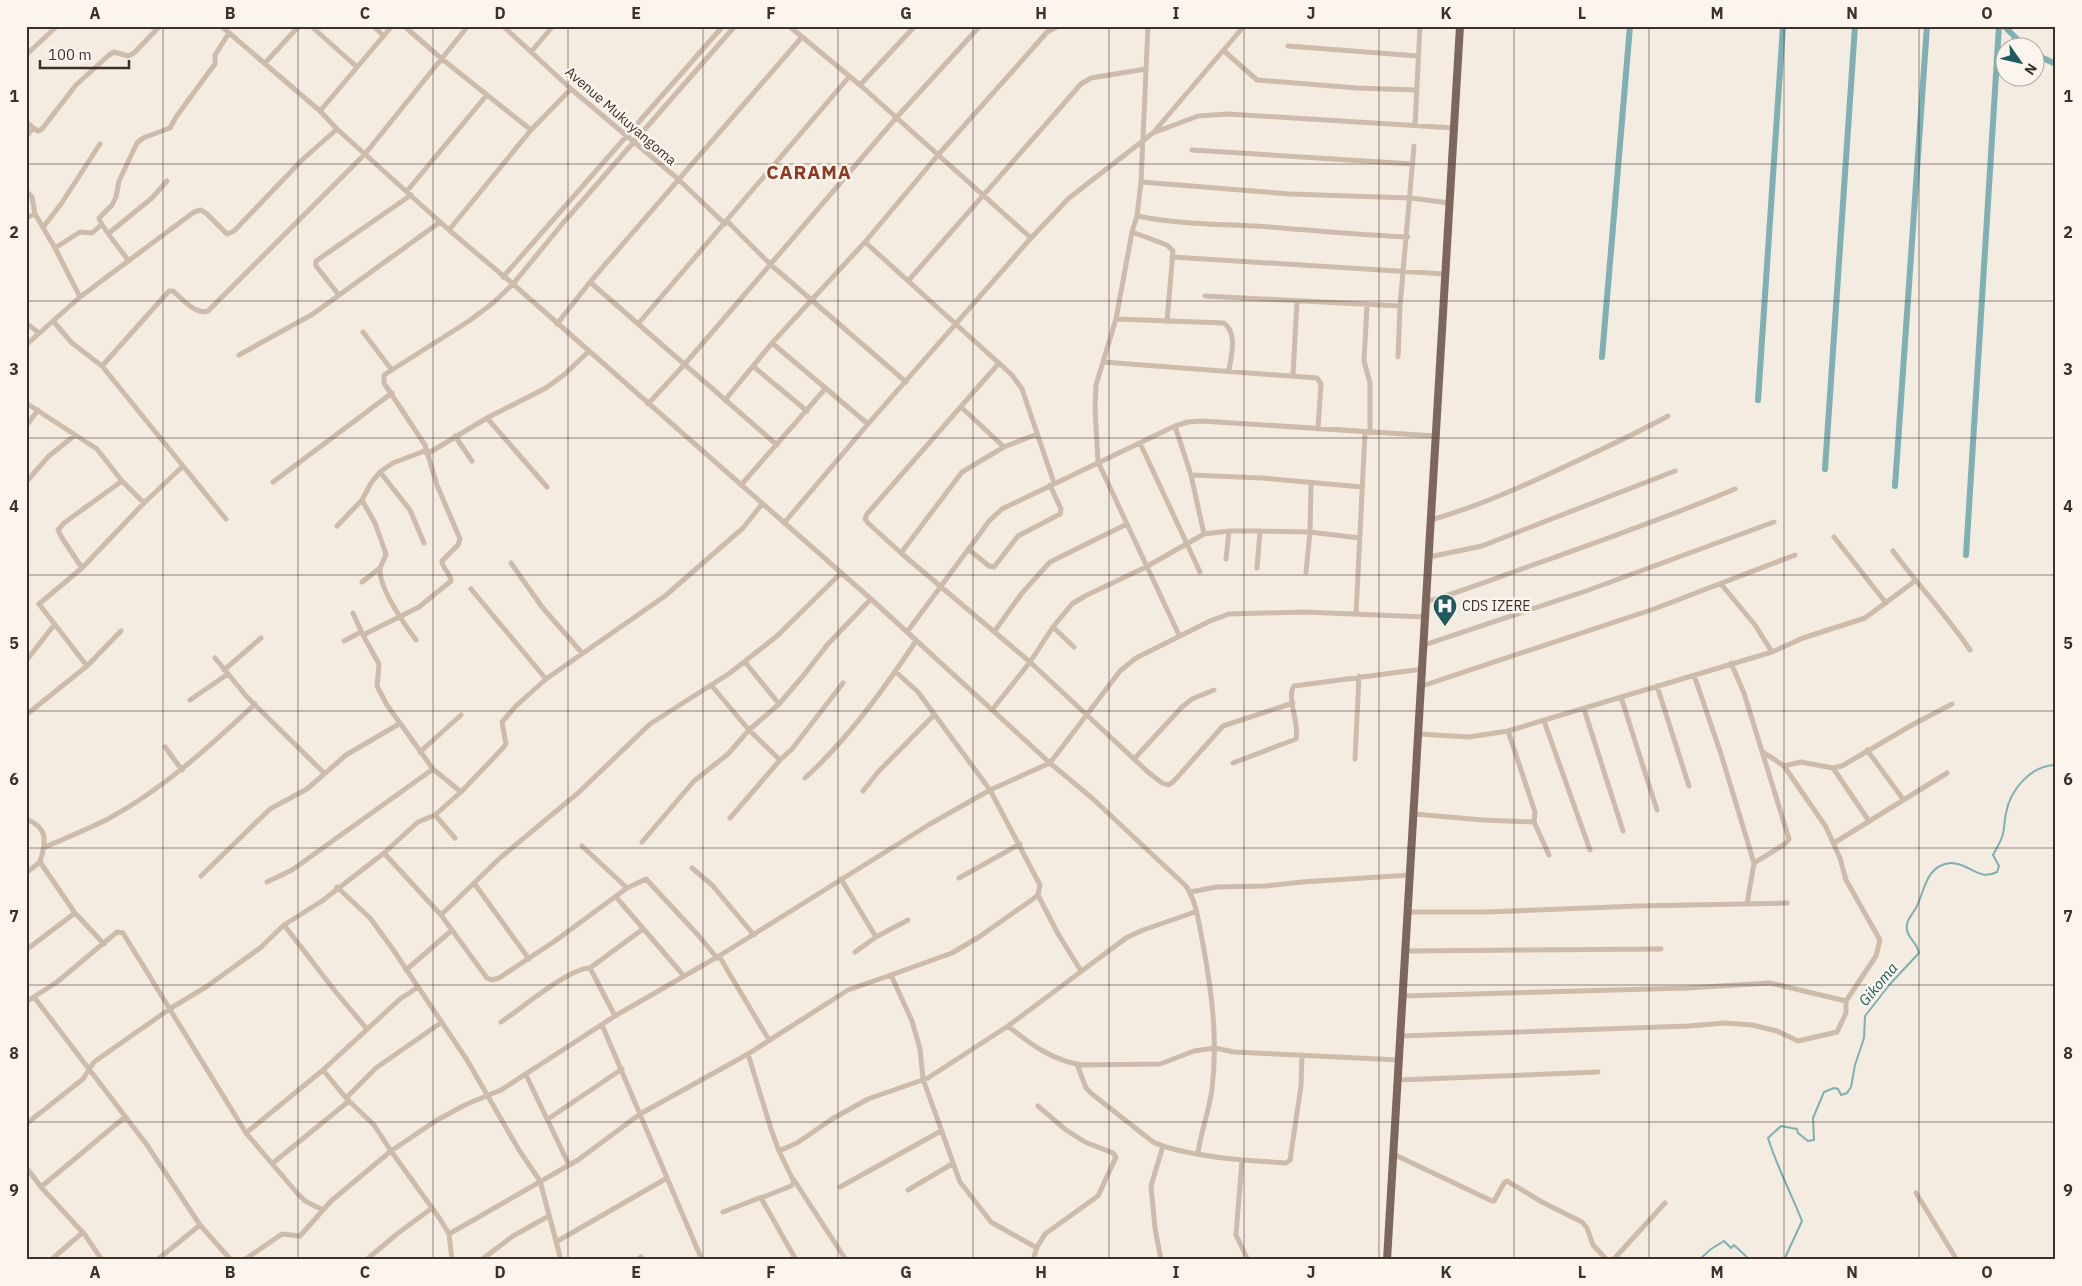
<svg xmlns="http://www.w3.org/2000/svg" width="2082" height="1286" font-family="'IBM Plex Sans',sans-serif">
<rect width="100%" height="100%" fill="#f4ebe1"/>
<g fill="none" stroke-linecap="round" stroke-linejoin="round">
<!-- stream -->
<path stroke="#7fb0b2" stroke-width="2" d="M1699,1260L1711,1249L1724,1241L1731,1248L1734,1245L1750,1260
M1784,1260L1802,1221C1791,1193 1777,1167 1768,1138L1781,1126L1797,1129L1798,1133L1808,1141L1814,1140L1813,1118L1824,1092L1834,1088L1838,1089L1841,1095L1847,1093L1851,1087L1855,1065L1864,1038L1865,1016L1890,984L1919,953C1917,942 1909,940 1907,930C1905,921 1913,914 1917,906C1925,889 1926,866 1950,863C1969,862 1978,882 1997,872L1999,866L1993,855C1996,849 2000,843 2002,837C2005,829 2004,821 2006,813C2010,790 2031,765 2056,765"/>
<!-- canal -->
<path stroke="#7fb0b2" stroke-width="6" d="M2004,26L2026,48
M2034,54L2056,64
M1602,357L1630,26
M1758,400L1783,26
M1825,469L1855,26
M1895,486L1927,26
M1966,555L1999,26"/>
<!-- minor -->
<path stroke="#cdbbac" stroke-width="5" d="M221,26L320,111L337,129L449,230L513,284L871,599L1050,763L1092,798L1186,886C1197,902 1199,926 1203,944C1212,993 1218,1040 1212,1089C1209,1111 1201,1132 1198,1153
M311,26L357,67
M373,26L384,36
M404,26L442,59L531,130
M503,26L571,89L678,179L725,224
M789,26L860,85L1031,238
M1148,26L1141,182L1137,216L1132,232L1116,319L1096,385L1095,408L1098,462L1179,635
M1288,46L1418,56
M1224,51L1257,80L1357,88L1416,90
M531,52L553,26
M26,55L57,26
M265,63L299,26
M860,85L915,26
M320,111L392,26
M26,121L33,128
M1415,125L1420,26
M1153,133L1244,26
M26,137L33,128L38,131L42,129L76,85L109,55L114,52L128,56L134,53L160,26
M1192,150L1413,164
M1141,182L1290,194L1411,198L1449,203
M26,191L32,197L35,214L55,248L80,297
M407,191L486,96
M1137,216C1181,225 1225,224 1270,227C1316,231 1362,235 1408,237
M26,218L35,214
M727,221L770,264L906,382
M44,226L61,204L100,144
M449,230L531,130L571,89
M1132,232L1167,245L1173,251L1167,322
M109,233L152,198L167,181
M865,242L1012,375L1022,389L1054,483
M55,248L80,232L92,233L101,225
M1172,257L1445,274
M129,261C123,253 100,225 99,218L112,205L116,197L119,181L137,143L143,138L170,128L176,117L209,72L215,64V55L229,33
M503,277L723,26
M908,281L1081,84L1091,78L1146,69
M590,282L777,445
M339,295L316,266V261L411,195
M1205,296L1400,306
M1367,305L1364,361L1370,383V433
M1116,319L1224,323C1238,334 1231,355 1229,371
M53,321L72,343L102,366L183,466L144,503L82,568L39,604L87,666
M26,323L39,333
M557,324L590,282L802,37
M638,324L849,77
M363,332L391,369
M772,343L868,424
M26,345L80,297L194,212L201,210L207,214L227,234L234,231L302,160L337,129
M239,355L313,314L440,222
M1398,357L1400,306L1414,146
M1103,362L1317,378L1321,384L1318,429
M999,363L867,514L865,519L868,523L901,553L1030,662L1148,772L1162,783L1168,785L1173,782L1223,726L1293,703
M102,366L169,291H173C181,298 197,316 208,311L365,154L468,26
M754,367L807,411
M1293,375L1297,301
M725,400L772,343L865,242L938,155L1041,39L1047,32L1059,26
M26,403L97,449L122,481L144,503
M648,404L684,365L896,118L980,26
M961,407L1004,447
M487,418L547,487
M26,426L38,410
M1175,426L1191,475L1204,534
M455,436L472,461
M1140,443L1200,572
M427,454L487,418L546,388L565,374L588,352
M183,466L226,519
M380,472L410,510L424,543
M1191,475L1262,478L1362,487
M26,482L49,456L75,435
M273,482L392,393
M741,485L825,389
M362,500L375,523L386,554C385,559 381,564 380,569C379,588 405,625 416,640
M1431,520C1483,505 1530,483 1579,460C1609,446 1639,432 1668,416
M784,523L868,424L1031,238L1069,198L1153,133L1198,116L1228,114L1454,128
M337,526L362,500L371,483L380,472L393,463L427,450
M1834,537L1886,603
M968,549L989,566L994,567L1018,536L1060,514L1061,509L1050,485
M1893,551C1918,585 1947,616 1970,650
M901,553L962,472L1004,447L1037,434
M1429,557L1482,546L1675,471
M1226,559L1229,531
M511,563L542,607L582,653
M82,568L62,538L58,530L64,523L122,481
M1257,568L1260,531
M1306,572L1310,532L1311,484
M362,582L380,568
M1721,584L1755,625L1772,652
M471,589L546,679
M1426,602C1457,593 1486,582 1516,571C1590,545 1663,519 1735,489
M353,613L363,635
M1356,614L1365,433
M1053,627L1074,647
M907,632L990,520L1002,509L1175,426L1188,422L1202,421L1435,436
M994,632L1022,593L1050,562L1127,524
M344,641L361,632
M1424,645L1586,591L1774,522
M215,658L247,697L324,773
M26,661L54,625
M745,662L779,704
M1731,663L1744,693L1789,839L1785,844L1754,863
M224,670L261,638
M896,672L918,692L990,790L1040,885L1038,895L1033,899L979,937L952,953L891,975L912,1021L920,1049L923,1079L960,1182L991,1222L1037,1248
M1694,675L1721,754L1754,863L1747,904
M711,685L749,730L780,760
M1422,686L1654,609L1795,555
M1657,686L1689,786
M1621,697L1657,810
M190,700L228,674
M1584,709L1623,831
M992,710L1030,662L1053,627L1072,604L1085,596L1146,567L1204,534L1229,531H1260L1310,532L1359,538
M26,715L87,666L121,631
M1544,721L1590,850
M1508,731L1535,812L1534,822L1549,855
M1418,734L1469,737L1508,731L1772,652L1803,638L1865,618L1915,581
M165,747L182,770
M1867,750L1903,799
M420,752L461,715
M1134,759L1182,707L1192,699L1214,690
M1355,759L1359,676
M1233,763L1296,739C1300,725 1286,697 1294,686L1423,669
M1784,766L1801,762L1833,768L1842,766L1912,725L1952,704
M1833,768L1869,821
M805,778C849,738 883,690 916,641
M863,791L878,772L934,715
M461,792L433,769L387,705L377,686L379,664L363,635L419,607L451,581C451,573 442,569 442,561L458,545L460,539L437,485L425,445L384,383V375L469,321L493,303L513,284L563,223L735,26
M1414,814L1483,820L1534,822
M435,815L455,838
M730,818L780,760L792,749L843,683
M26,819C49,828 46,842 40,862L75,913L104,944
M642,842L694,781L728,754L749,730L779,704L803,676L828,644L871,599
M1834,843L1947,773
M582,846L627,888
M45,847C66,838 88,829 108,819C163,789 209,747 255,704
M384,853L441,915L487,978L492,980L499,978L555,941L627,888L646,879L698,935L717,958
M692,868L712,885L754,935
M26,873L40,862
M201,876L270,809L307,789L346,755L399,724
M959,878L1020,844
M841,879L876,937
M267,882L292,870L433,769
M474,883L529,959
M337,887L370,918L392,948L467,1060L519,1150L540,1181L561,1260
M1190,892L1216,887L1266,886L1302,882L1410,875
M1038,895L1057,932L1081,971
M616,897L684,976
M1408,912H1485L1638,906L1787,903
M441,915L500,858L578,793L650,724L730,673L777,636L841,573
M284,925L335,991L366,1028
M26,950L75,913
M1405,951L1661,949
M855,952L876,937L908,920
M719,956L769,1040
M590,968L615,1016
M406,970L451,931
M1403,996L1687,988L1770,983L1846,1001
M34,997L147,1145L200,1225L231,1260
M26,1002L57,982L117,932L123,933L246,1133L297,1193L305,1201L323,1210
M501,1022C521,1009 569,968 590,968L643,929
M602,1025L702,1260
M1008,1026C1030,1044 1053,1061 1083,1065L1160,1064L1194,1051L1215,1048L1234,1052L1399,1060
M1401,1036L1689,1026L1725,1023L1752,1025L1777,1031L1798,1041L1837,1032L1846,1013V1001L1876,956L1880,940L1846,880L1840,858L1826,827L1784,766L1763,752
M748,1054L771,1129L779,1151
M1077,1064L1086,1088L1092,1094L1153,1142C1174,1152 1218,1158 1242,1160L1236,1235L1248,1260
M323,1070L346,1098L374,1125L391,1151L440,1219L449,1234L452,1260
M526,1075L569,1165
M1398,1080L1598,1072
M346,1098L376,1068L442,1022
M548,1119L622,1069
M26,1124L83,1079L94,1062L171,1008L206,987L260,948L284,925L322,901L384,853L418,822L435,815L461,792L503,748L506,744L502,722L516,706L546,679L665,596L743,528L762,504
M246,1133L323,1070L400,999L417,988
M1393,1154L1492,1201H1494L1504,1183L1507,1181L1542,1202L1582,1222L1587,1228L1593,1245L1607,1260
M1242,1160L1286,1163L1290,1160L1301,1086L1302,1055
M273,1163L349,1101
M26,1167L41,1187L85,1235L102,1260
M794,1180L846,1260
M41,1187L125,1117
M840,1187L941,1131
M908,1190L952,1164
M1916,1193L1957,1260
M723,1212L762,1197
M449,1234L578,1160L640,1114L748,1054L848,990L891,975
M556,1242L667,1178
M51,1260L83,1232
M157,1260L200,1225
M244,1260L282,1234L300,1236L331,1201L391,1151L437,1120L467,1104L501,1090L615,1016L719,956L930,824L990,790L1050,763L1120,671L1136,658L1210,621L1229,614L1304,612L1425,617
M366,1260L397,1234L432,1208
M481,1260L513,1236L549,1216
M637,1260L641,1257
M796,1260L761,1198L791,1186L794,1182L779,1151L797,1143L832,1119L868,1099L928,1078L1008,1026L1126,938L1143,930L1195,912
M1033,1260L1037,1247L1045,1234L1098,1196L1116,1157L1113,1153L1085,1142L1066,1130L1038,1106
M1161,1260L1155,1228L1151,1186L1163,1146
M1613,1260L1665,1203"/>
<!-- primary -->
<path stroke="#7d675c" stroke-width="8" d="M1387,1260L1460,26"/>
</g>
<!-- grid -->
<path fill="none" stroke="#3b302b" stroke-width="1" stroke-opacity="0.55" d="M163,26V1260M298,26V1260M433,26V1260M568,26V1260M703,26V1260M838,26V1260M973,26V1260M1109,26V1260M1244,26V1260M1379,26V1260M1514,26V1260M1649,26V1260M1784,26V1260M1919,26V1260M26,164H2056M26,301H2056M26,438H2056M26,575H2056M26,711H2056M26,848H2056M26,985H2056M26,1122H2056"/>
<!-- icons -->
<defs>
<symbol id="hospital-pin" viewBox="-11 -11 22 30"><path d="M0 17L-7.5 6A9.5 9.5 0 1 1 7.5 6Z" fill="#1f5a5e" stroke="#fbf5ee"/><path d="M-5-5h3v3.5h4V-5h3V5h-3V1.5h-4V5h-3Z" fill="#fff"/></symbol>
</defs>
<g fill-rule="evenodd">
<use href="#hospital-pin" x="1431" y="592" width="28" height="38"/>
</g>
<g text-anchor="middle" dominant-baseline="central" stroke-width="5" stroke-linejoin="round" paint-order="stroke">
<!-- street labels -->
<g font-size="14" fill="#3b302b" stroke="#fbf5ee">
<text transform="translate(621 116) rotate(41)">Avenue Mukuyangoma</text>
</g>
<!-- poi labels -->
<g font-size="14" fill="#3b302b" stroke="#fbf5ee" text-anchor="start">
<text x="1462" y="606">CDS IZERE</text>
</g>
<!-- water labels -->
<g font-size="15" font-style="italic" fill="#1f5a5e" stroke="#fbf5ee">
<text transform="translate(1878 984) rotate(-50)">Gikoma</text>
</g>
<!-- district labels -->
<g font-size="19" font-weight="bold" letter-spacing="1" fill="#8c3b22" stroke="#fbf5ee">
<text x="809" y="172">CARAMA</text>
</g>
</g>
<!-- border -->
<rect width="2082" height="1286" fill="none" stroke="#fbf5ee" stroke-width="55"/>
<!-- north arrow -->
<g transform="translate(2020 62) rotate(124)"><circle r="24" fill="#fbf5ee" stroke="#aea6a0"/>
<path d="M0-4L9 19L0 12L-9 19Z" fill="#1f5a5e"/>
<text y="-8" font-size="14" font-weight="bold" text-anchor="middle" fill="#3b302b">N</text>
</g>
<!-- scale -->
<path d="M40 60v8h89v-8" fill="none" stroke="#3b302b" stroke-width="2.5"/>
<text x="48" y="60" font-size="15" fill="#3b302b" stroke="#fbf5ee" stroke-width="4" paint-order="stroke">100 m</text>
<rect x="28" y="28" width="2026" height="1230" fill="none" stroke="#3b302b" stroke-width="2"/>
<g font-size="16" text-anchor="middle" font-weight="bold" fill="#3b302b">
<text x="95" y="19">A</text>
<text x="230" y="19">B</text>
<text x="365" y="19">C</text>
<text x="500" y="19">D</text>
<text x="636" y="19">E</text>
<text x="771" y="19">F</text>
<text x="906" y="19">G</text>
<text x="1041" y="19">H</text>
<text x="1176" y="19">I</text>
<text x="1311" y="19">J</text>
<text x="1446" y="19">K</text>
<text x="1582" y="19">L</text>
<text x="1717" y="19">M</text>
<text x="1852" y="19">N</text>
<text x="1987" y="19">O</text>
<text x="14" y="102">1</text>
<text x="2068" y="102">1</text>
<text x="14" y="238">2</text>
<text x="2068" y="238">2</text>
<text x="14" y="375">3</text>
<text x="2068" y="375">3</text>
<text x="14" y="512">4</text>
<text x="2068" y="512">4</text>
<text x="14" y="649">5</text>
<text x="2068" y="649">5</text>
<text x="14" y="785">6</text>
<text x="2068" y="785">6</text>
<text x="14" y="922">7</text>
<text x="2068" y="922">7</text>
<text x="14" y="1059">8</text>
<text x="2068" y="1059">8</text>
<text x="14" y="1196">9</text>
<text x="2068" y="1196">9</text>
<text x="95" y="1278">A</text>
<text x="230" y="1278">B</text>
<text x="365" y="1278">C</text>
<text x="500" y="1278">D</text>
<text x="636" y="1278">E</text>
<text x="771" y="1278">F</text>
<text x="906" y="1278">G</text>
<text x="1041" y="1278">H</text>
<text x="1176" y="1278">I</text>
<text x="1311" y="1278">J</text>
<text x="1446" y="1278">K</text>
<text x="1582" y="1278">L</text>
<text x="1717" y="1278">M</text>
<text x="1852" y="1278">N</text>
<text x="1987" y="1278">O</text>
</g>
</svg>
